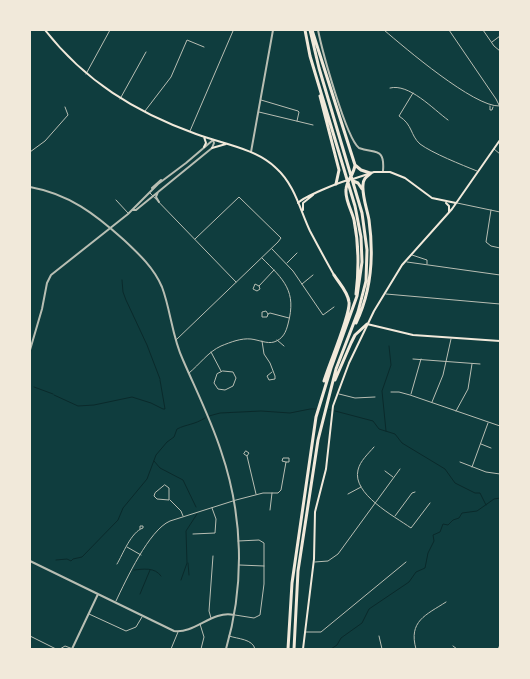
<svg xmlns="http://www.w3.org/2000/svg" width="530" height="679" font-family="'Times New Roman',serif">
<rect width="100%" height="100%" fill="#0f3d3e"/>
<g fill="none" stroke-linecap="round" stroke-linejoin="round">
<!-- stream -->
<path stroke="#0a2a2b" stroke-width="1" d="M122,280L123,292L126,300L147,345L160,379
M34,387L53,394
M54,395L78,406L94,405L132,397L151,403L163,409H165L160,380
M328,409L331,410
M335,411L373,421L379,429L395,434L402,443L445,469L455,483L475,493H480L486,505
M209,416L220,413L261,411L290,413L310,409H315
M386,431L382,391L391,365L389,346
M154,461L160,468L183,480L196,507
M56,560L67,559L71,561L73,559L82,557L118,520L123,508L147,479L156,455L167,442L174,437L177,429C187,424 194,425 205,418
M188,563L189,575
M134,570C143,569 155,567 161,576
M181,580L187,563L186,531L197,514
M140,594L150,570
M331,649L337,645L341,638L362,623L369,609L409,582L416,572L425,568L428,553L434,541L433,535L440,532L443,524L448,525L453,520L459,518L462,513L477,511L494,499L500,498"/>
<!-- minor -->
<path stroke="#b8beb3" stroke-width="1" d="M384,30C405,48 474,107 499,106
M449,30L496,99L500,107
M483,30L494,46L500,51
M492,42L500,36
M86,74L110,30
M390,88C409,83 433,109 448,120
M413,93L399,116C413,125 410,135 420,144C432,153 462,165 477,171
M120,99L146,52
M261,100L298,111L299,112L297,121
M490,106V110H492L493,107
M145,111L171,77L187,40L204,47
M259,112L313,125
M190,131L233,31
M494,149L500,154
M30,152L45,141L68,115L65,107
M150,193L236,282
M116,200L128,213
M457,203L500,212
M491,210L486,242L491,246L500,248
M272,249L293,271L323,315L334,307
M412,255L427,260V264
M407,262L500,275
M287,263L297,253
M302,284L313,275
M259,286L255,284L253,289L257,291L260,289L259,286L274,270
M386,294L500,304
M268,314L266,311L262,312V317H267L268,314L270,313L289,318
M176,340L278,242L281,238L239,197L195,239
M277,340L284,346
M262,341L264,354L270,363L275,376V379L269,380L267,376L272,372
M211,352L221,371
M413,359L480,364
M223,371L233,372L236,378L233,386L225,390L218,389L214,383L217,374Z
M189,373C200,364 208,352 221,346C231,342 241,338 251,339C259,340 267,344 274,342C283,339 286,332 288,324C297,291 284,280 262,258
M391,392H399L410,395L500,426
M339,394L355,398L375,397
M411,394L421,359
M432,402L443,375L451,339
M456,411L468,389L472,364
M481,444L491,448
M374,447C368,454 360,461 358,470C352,494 394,516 411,528L430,503
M246,451L249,453L247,456L244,454Z
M247,456L256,494
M460,462L486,472L500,474
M472,467L488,423
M385,471L393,477
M165,485L169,488V500L157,499L154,496L155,493Z
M348,494L361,487
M170,500L181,511L183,516
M270,510L272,493
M395,516L412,493L415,492
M193,534L215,533L216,519L212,508
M127,547L141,555
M315,562L328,561L338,554L400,469
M117,564C123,554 131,532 143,528V526H140V529
M239,565L264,566
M116,601C126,580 149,530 170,521L236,500L263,493H278L281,490L286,462H289V458H283L282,461L286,462
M89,614L126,631L136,627L142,617
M235,615L254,618L260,615L264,584V543L259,540L238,541
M211,618L209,611L213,556
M200,624L204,637L201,649
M305,632H321L406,562
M30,636L56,649
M229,636C238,639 253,639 255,649
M379,636L382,649
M453,646L457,649
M60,649L65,646L73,649
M171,649L178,632
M416,649C408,621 426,615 446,602
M498,649L500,645"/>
<!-- tertiary -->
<path stroke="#b8beb3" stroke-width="2" d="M318,30C322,50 346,138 359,148C375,154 385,147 383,171
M251,152L273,30
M30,187C69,194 95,214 124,240C139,254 154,268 162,287C171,311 172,337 183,360C196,390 211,420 221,451C243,515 245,584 226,649
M152,188L161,180
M158,192L156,197L159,202
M133,210H136L212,148L214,143L213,140
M30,350L42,309L47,283L51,275L128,214L158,184L186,163L213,140
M30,561L174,631C195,634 212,610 234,615
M72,649L98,594"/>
<!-- secondary -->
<path stroke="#f1e9da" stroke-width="2" d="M45,30C85,81 135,112 196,134C223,144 255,148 276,168C295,185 300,210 310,231C318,246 326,261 334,275
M204,137L206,143L204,147
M212,148L226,144
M353,179L374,172H390L405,178L432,198L456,203
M298,203C305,196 338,183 348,180
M446,203L449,206V212
M303,210V203L313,195
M367,324L413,335L500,341
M303,649L314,559L315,512L326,469L333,406L349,363L374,311L402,265L452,209L500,140"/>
<!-- motorway -->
<path stroke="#f1e9da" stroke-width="3" d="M312,30L355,165C354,175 346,181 346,190C345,200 352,211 354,220C359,245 359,269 356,294
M320,96L339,170L336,184
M355,165L361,170L370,173
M353,181L358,183L362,189
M356,323C372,290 374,256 369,220C367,209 362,196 363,185C363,179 366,177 371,173
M335,380L351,343L355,335L367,324
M324,381C329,364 351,314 349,302C348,292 339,283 334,275
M288,649L292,583L316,417L331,368L357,296L362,262L361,237L355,206L310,56L305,30
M294,649L298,571L318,440L336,369L358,312L366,281L367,250L362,213L319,68L310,30"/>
</g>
<!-- border -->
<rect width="530" height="679" fill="none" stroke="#f1e9da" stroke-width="62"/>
</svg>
